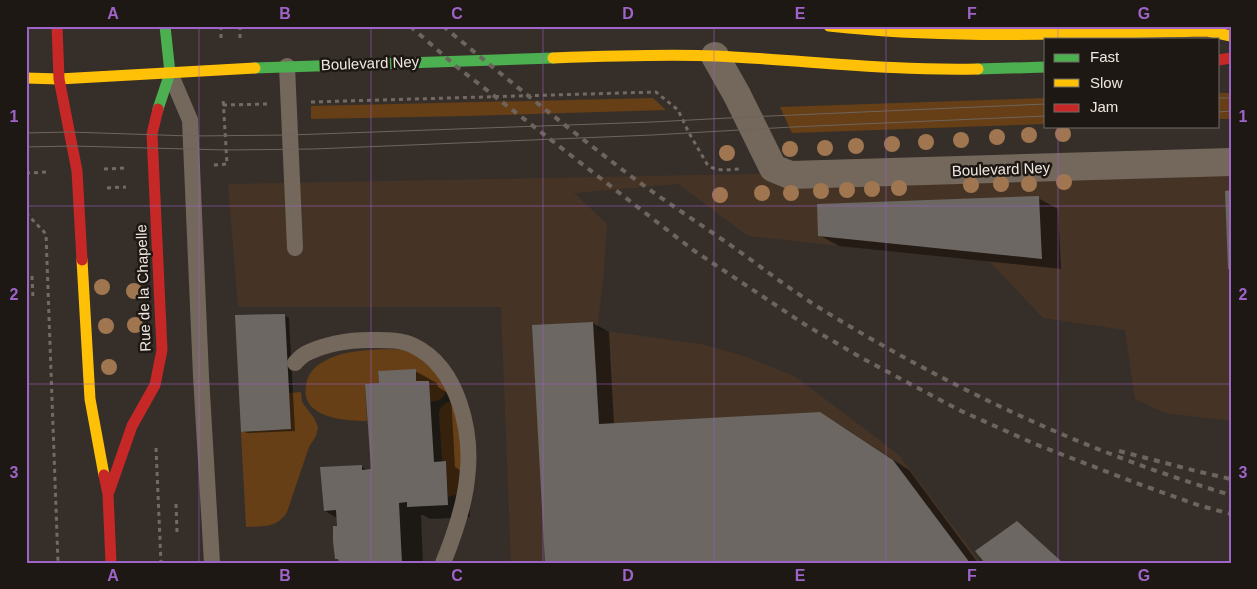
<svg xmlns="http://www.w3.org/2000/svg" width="1257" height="589" font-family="Helvetica,sans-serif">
<rect width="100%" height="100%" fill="#362f29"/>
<!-- built -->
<path fill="#453426" d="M1231,165V421L1165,413L1135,399L1125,330L1043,318L990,262L748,236L678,184L574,193L607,224L604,271L597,330L701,344L744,356L796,377L898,454L981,563H511L501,307H238L228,184Z"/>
<!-- green -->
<path fill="#663f17" d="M1218,93H1231V119H1218Z
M653,98L666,110L466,116L311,119V106Z
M1046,98V124L792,133L780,107Z
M391,349L402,350L413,353L432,368L446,390C445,399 438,401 430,402L416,381L415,370L378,372L379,383L365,385L367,421C346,421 300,418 306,386C307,376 313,367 323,362C343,350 368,350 391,349Z
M301,392L302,402L314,418L318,427L316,436L309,447L287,512C277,528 264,526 246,527L241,432L291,429L289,393Z
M448,402H451L463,435L458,494L448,497L446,461H442L439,412L442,406Z"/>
<!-- shadow -->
<path fill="#0007" d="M1038,198L1058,209L1061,269L839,246L819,235Z
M284,315L289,318L295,431L247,433L243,431Z
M593,323L609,332L614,424L837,423L909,470L978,563H546Z
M415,371L437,383L438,387L451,395L455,467L468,475L470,517L430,519L423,515H421L423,563H340L339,560L336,558L337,518L325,511L322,469L362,467L369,471L372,470L380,384Z"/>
<!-- building -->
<path fill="#6c6762" d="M1231,190V269H1228L1225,191Z
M1039,196L1042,259L818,236L817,204Z
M285,314L291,429L241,432L235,315Z
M593,322L599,424L820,412L893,460L970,563H545L532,325Z
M416,369V381H429L434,462L446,461L448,505L407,507V502L399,503L402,563H339L338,559H335L333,541V526H337L336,510L324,511L320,467L362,465V470L371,469L365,384L379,383L378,371Z
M1017,521L1063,563H985L975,551Z"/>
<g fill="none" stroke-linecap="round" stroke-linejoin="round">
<!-- path -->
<path stroke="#736a63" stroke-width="3" stroke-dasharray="4 4" stroke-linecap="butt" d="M221,26V42
M240,26V41
M311,102L656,92L678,110L689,133L707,164C716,173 730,169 742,169
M223,105L268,104
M214,165L227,164L223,98
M104,169L126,168
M26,173L48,172
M107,188L126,187
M26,213L46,234L58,563
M32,276L33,299
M156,448L161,563
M176,504L177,532"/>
<!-- lane -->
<path stroke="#74685d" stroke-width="16" d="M287,66L295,248
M170,73L190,120L201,376L212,563
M295,363C299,359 302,355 307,353C326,344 349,340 370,340C384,340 401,339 414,346C459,368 473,433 467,479C464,508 454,536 443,563"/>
<!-- street -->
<path stroke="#74685d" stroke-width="28" d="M715,56L737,95L773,168L790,175L1231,162"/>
<!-- fast -->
<path stroke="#4caf50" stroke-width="11" d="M255,68L553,58
M978,69L1046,67
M158,109L170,73L165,26"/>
<!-- slow -->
<path stroke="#ffc107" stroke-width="11" d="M829,26C954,40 1081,33 1207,31L1231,36
M553,58C607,56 662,54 716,56C803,60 891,71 978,69
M26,78L59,79L255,68
M82,260L90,399L104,475"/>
<!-- jam -->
<path stroke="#c62828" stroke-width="11" d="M57,26L59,79L77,171L82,260
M1218,60L1231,58
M104,475L108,494L111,563
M109,492L132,426L155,385L162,350L152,134L158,109"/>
<!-- tram -->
<path stroke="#6d655d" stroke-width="1" d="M1218,98H1231
M1218,112L1231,111
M26,133L69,132L191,136L290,135L652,122L748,117L1046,104
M26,147L72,146L226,150L314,149L652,135L792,127L1046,116"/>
<!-- rail -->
<path stroke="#6d655d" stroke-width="4" stroke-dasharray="6 6" stroke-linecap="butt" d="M410,26L457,67L693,250L804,324L860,357L959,410L1035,444L1136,483L1201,506L1231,514
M443,26C503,76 565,126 628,174C659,197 691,218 723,240C755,262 785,286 818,307C947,387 1085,452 1231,495
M1119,451L1200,472L1231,479"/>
</g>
<!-- trees -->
<g fill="#a07650">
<circle cx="1063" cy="134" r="8"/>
<circle cx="1029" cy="135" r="8"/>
<circle cx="997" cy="137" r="8"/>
<circle cx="961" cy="140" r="8"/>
<circle cx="926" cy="142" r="8"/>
<circle cx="892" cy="144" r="8"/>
<circle cx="856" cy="146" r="8"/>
<circle cx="825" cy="148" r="8"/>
<circle cx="790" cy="149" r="8"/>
<circle cx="727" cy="153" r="8"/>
<circle cx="1064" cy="182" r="8"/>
<circle cx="1001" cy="184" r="8"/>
<circle cx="1029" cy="184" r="8"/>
<circle cx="971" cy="185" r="8"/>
<circle cx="899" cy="188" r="8"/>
<circle cx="872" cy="189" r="8"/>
<circle cx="847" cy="190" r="8"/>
<circle cx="821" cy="191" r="8"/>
<circle cx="762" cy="193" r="8"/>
<circle cx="791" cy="193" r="8"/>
<circle cx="720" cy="195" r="8"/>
<circle cx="102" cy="287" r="8"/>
<circle cx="134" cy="291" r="8"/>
<circle cx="135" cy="325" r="8"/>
<circle cx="106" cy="326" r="8"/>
<circle cx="109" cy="367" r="8"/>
</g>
<!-- grid -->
<path fill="none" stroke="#9e64c9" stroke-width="1" stroke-opacity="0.55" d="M199,26V563M371,26V563M543,26V563M714,26V563M886,26V563M1058,26V39M1058,126V563M26,206H1231M26,384H1231"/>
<g text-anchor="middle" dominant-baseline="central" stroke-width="5" stroke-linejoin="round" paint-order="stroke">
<!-- street labels -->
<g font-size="15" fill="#efe7e0" stroke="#1d1813">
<text transform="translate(370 63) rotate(-2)">Boulevard Ney</text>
<text transform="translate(1001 169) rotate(-2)">Boulevard Ney</text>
<text transform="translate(143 288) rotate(-92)">Rue de la Chapelle</text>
</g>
</g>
<!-- border -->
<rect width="1257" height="589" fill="none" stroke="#1d1813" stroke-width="55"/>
<!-- legend -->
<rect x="1044" y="38" width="175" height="90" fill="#1d1813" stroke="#716b65"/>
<rect x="1054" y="54" width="25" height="8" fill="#4caf50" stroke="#716b65"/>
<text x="1090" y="62" font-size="15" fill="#efe7e0">Fast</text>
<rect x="1054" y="79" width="25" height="8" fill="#ffc107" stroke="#716b65"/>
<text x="1090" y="88" font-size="15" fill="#efe7e0">Slow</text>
<rect x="1054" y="104" width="25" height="8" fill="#c62828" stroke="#716b65"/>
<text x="1090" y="112" font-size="15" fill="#efe7e0">Jam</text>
<rect x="28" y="28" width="1202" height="534" fill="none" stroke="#9e64c9" stroke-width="2"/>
<g font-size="16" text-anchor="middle" font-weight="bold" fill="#9e64c9">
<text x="113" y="19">A</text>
<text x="285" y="19">B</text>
<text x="457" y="19">C</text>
<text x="628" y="19">D</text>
<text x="800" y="19">E</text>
<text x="972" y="19">F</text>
<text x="1144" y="19">G</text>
<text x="14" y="122">1</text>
<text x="1243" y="122">1</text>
<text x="14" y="300">2</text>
<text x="1243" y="300">2</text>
<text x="14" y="478">3</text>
<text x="1243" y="478">3</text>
<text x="113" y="581">A</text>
<text x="285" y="581">B</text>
<text x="457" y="581">C</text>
<text x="628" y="581">D</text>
<text x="800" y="581">E</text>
<text x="972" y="581">F</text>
<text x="1144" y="581">G</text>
</g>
</svg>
